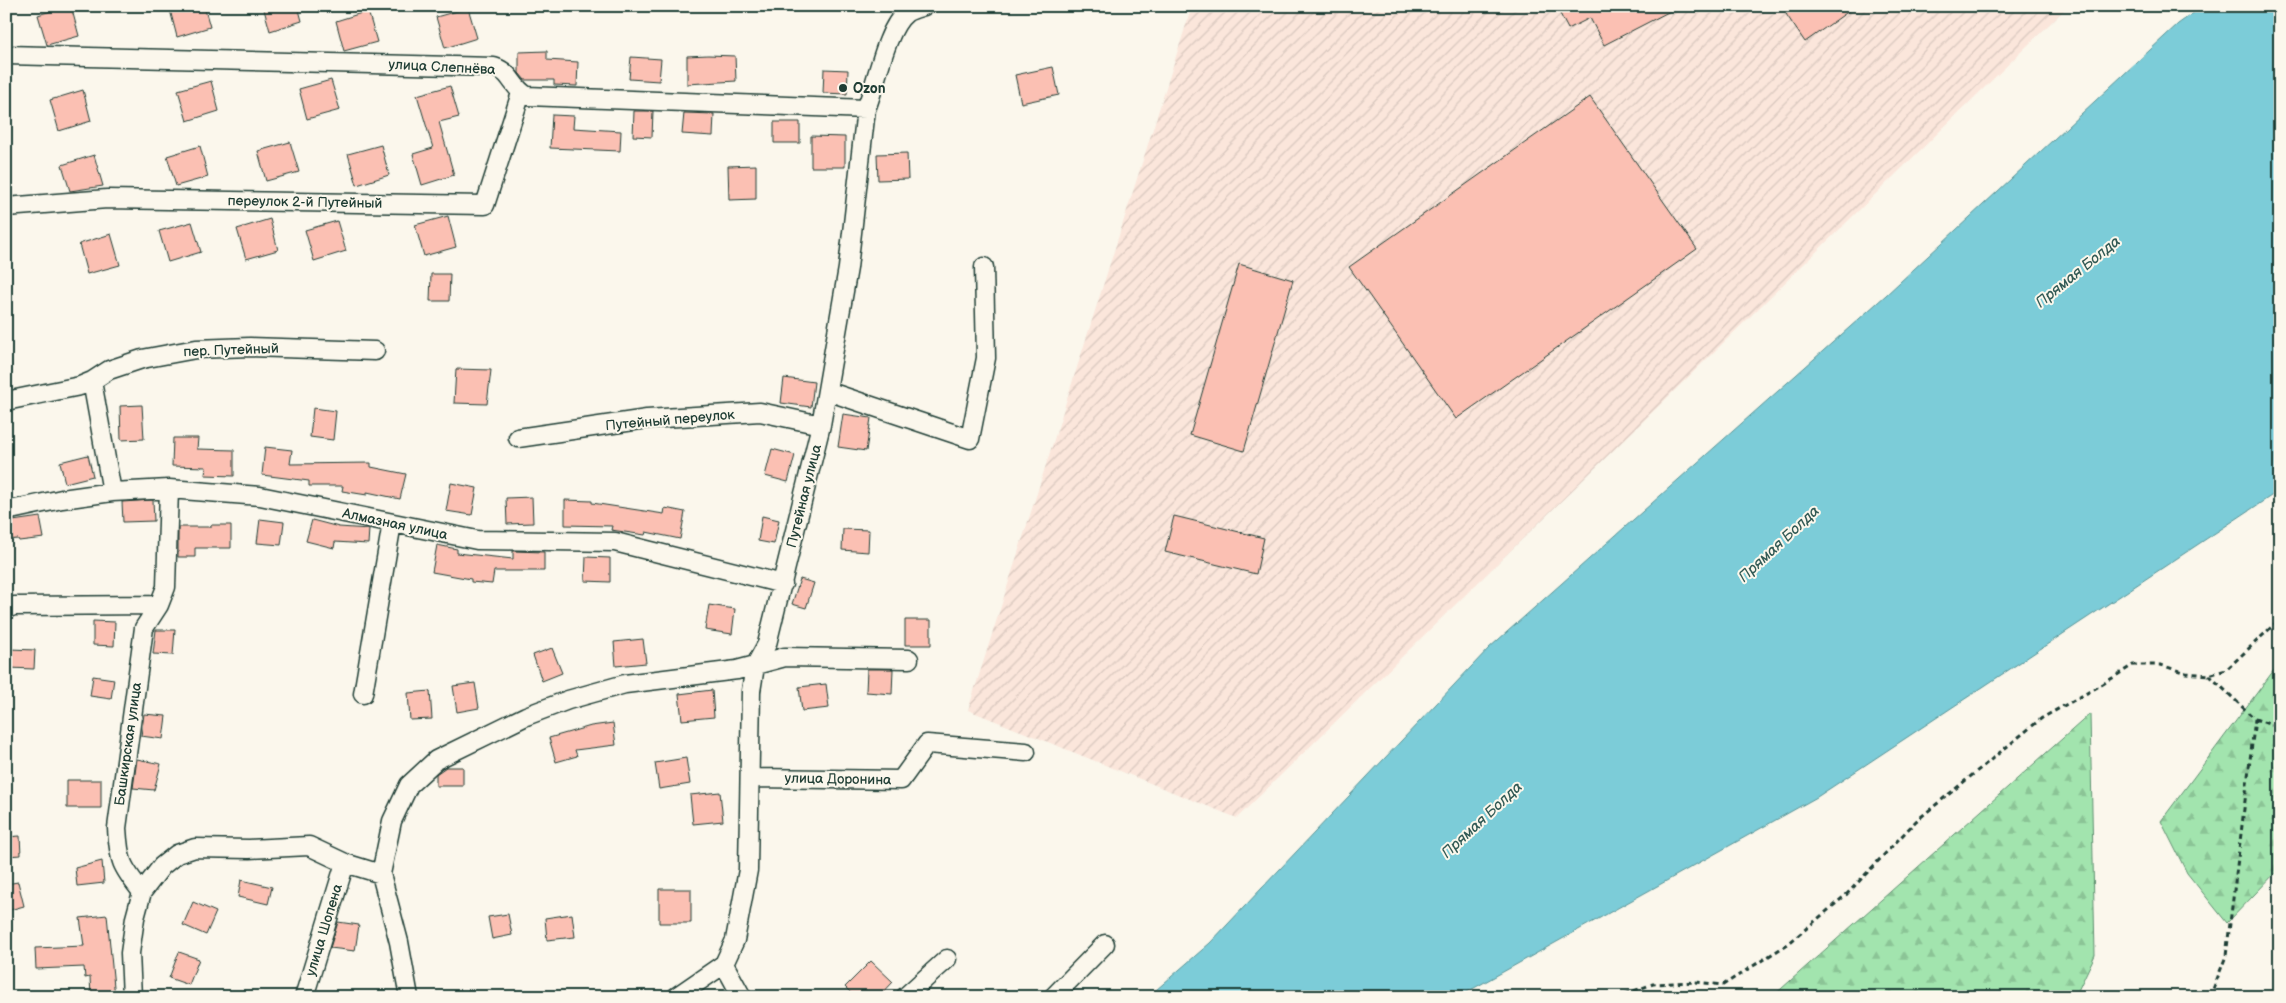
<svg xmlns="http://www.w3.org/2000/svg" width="2286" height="1003" font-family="'Balsamiq Sans',sans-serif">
<defs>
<pattern id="industrial-furrows" width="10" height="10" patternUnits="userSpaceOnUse" patternTransform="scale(1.25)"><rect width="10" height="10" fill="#fbe6db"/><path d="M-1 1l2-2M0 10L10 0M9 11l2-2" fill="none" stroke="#d7c6bd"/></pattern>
<pattern id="forest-firs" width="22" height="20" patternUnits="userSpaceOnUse" patternTransform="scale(1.25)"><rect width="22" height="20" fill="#a2e4ae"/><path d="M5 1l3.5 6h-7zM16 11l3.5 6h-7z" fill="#8bc496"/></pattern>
</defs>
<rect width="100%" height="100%" fill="#fbf7ec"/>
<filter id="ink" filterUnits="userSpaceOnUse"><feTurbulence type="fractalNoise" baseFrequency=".02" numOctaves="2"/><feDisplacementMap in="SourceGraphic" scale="10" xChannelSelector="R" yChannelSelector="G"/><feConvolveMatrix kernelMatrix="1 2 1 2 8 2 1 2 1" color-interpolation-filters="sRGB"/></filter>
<g filter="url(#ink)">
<!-- industrial -->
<path fill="url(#industrial-furrows)" d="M1192,6H2068L1237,818L968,710Z"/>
<!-- forest -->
<path fill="url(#forest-firs)" stroke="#609071" d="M2280,662V868L2227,923L2187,873L2161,821Z
M2090,714L2095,955L2075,997H1772Z"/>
<!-- water -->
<path fill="#7cccd8" stroke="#579396" d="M2203,6H2280V490L1817,797L1458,997H1148L1210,943L1489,648L1886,295L2178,24Z"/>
<!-- building -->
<path fill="#fbc0b3" stroke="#1f3d34" d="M67,6H71L79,36L47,45L38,15Z
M169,6H204L210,27L177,37Z
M263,6H298L302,21L270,31Z
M1556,6H1680L1604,45L1590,18L1568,29Z
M1796,6H1856L1805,42L1786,14Z
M468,8L477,38L445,48L436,17Z
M368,11L377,42L344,51L336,21Z
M547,51V60L578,62L577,86L554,85V80H525L519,73V52Z
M708,55L735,56L736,81L687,84V56Z
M631,57L661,59L659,81L629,79Z
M1053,67L1059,95L1021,103L1015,75Z
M824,69L848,70L847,94L823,93Z
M331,80L340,110L307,119L299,89Z
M211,81L219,111L187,121L178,90Z
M450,86L459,117L439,122L454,175L422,185L413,154L433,148L417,95Z
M83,90L91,121L59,131L50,100Z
M1590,97L1697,249L1456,419L1349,267Z
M634,111H653L652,137L633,136Z
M684,113L714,114L713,136L682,134Z
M552,115L574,116L573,128L621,131L620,151L550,148Z
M774,122H800V143H774Z
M811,136L845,137V167H811Z
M290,142L299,172L266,181L258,151Z
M381,145L389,175L357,185L348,154Z
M200,146L208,177L176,186L167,156Z
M907,153L908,179L878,180L877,154Z
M94,155L103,186L70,191L62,165Z
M756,165V199L729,200L728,166Z
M448,216L456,247L424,256L415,225Z
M270,219L278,250L246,259L237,229Z
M337,221L346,251L314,261L305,230Z
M192,222L201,252L168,262L159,231Z
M111,234L120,265L87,274L79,244Z
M1239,264L1293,280L1244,451L1190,435Z
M431,274H450L449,301H430Z
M456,369L491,370L487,404L454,403Z
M784,378L814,382L811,407L781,403Z
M142,405L144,439L121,440L120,406Z
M313,408L336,411L333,440L310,437Z
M843,414L871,418L866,451L838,447Z
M173,438H198L197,449L234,450V476L205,475L206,467L172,466Z
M265,447L292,450L290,464L371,463V467L406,474L400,499L367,492V495L342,491L343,486H309V481L262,475Z
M772,449L795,455L788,482L765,476Z
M88,455L93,476L65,483L60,462Z
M451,483L477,488L472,515L446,511Z
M532,497L533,523L507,524L506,498Z
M153,500L154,521L123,522L122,502Z
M565,500L592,501V503L664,514L665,508L685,512L680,539L646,532L645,535L611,530L612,526L565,525Z
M762,516L779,520L774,544L758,541Z
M1174,516L1264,538L1256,574L1165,552Z
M40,517L44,538L19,541L18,539L6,540V522Z
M260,519L284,522L281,545L257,543Z
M312,520L339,527L369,529L368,544L335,542L334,548L306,541Z
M211,525H231V548H195V557H178V527H211Z
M843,529L869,530L868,552L842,550Z
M437,545L457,549V553L513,559V551L544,552V571H494L492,584L471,582V579L432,572Z
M586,557L610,558V582L585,581Z
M800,579L814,583L806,608L792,604Z
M709,605L735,609L732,634L705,630Z
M905,620H931V645H905Z
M93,621L115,622L114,646L93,645Z
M156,630H175L173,655L153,654Z
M643,639L646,663L616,666L614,642Z
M552,648L562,673L542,681L533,655Z
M10,649L35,650L34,669L9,668Z
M867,669H893L892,694L866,692Z
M93,676L114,679L111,699L90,696Z
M475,683L479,708L457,712L453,686Z
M826,684L829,708L802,711L799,687Z
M712,690L714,717L682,720L679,694Z
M430,691L432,719L410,720L408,693Z
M144,714L166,716L163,739L141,736Z
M613,723L616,745L575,750L577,756L556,762L549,738L591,726Z
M686,758L690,784L659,789L655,763Z
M137,759L161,764L154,790L133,788Z
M446,767H463V786H436V774Z
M67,780H101V808H67Z
M720,792L723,821L693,824L690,795Z
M20,836L21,855L6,856V837Z
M102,861L104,883L77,886L75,868Z
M241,880L272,887L268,904L238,897Z
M18,882L24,906L6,911V884Z
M659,889H691V923H659Z
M193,902L216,912L206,935L183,925Z
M508,914L512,935L492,939L488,917Z
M572,914L575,937L547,940L545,918Z
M107,915L115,997H91L90,977L85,978L84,967L36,969L35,948L84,946L80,918Z
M338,922L359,925L355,951L330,948Z
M179,952L199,959L189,985L169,978Z
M871,961L893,982L879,997H855L845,987Z"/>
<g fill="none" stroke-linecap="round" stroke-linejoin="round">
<defs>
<path id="street" d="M6,55L494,67C513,73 510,86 527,96L866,109
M6,207L107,199L485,205L521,93
M92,381L112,492
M827,391L970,439L986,358L984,267
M6,401L80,386L92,381L109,370L142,359L196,349L250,347L375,351
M518,438L647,419L760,412L821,425
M6,511L62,499L112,492L169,489L260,496L477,540L615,542L783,584
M6,609L14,606L159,605
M363,694L392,523
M751,778L901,780L927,744L1026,752
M142,892L162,866L177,854L195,848L249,849L309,846L345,863L381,874
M724,964L742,997
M132,997L130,953L135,918L142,892C121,866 119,861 117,828L144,628L159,605L166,587L169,489
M304,997L345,863
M409,997L399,942L381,874L392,821L409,785L436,760L526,716L568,700L625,684L737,670L785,657L909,659
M676,997L724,964L735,940L748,870L751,691L755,666L767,644L821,425L848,268L866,109C876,85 886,28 906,13C910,10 918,8 924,6
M905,997L947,959
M1053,997L1105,944"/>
</defs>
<!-- street casing -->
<use href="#street" stroke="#1f3d34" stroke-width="21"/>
<!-- path -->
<path stroke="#1f3d34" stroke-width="3" stroke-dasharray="5 4" stroke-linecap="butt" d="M2209,675L2255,719L2280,728
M1617,997L1653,984L1695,982L1723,985L1788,944L1847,894L1916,821L2042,718L2103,684L2133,665H2161L2186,673L2209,675L2226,670L2280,619
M2210,997L2226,956L2255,719"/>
<!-- street -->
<use href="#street" stroke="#fbf7ec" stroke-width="18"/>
</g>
</g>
<!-- markers -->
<circle fill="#1f3d34" stroke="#fbf7ec" stroke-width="2" cx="843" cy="88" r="5"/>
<g text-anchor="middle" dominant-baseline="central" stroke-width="4" stroke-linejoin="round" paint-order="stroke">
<!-- street labels -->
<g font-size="14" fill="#1f3d34" stroke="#fbf7ec">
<text transform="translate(442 67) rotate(3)">улица Слепнёва</text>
<text transform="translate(305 202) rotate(1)">переулок 2-й Путейный</text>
<text transform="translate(231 350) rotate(-2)">пер. Путейный</text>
<text transform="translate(670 420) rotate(-5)">Путейный переулок</text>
<text transform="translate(804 496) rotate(-76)">Путейная улица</text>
<text transform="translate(395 524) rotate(12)">Алмазная улица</text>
<text transform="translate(128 744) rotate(-82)">Башкирская улица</text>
<text transform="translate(838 779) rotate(1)">улица Доронина</text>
<text transform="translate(324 930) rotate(-73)">улица Шопена</text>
</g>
<!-- poi labels -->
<g font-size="14" font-weight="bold" fill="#1f3d34" stroke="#fbf7ec" text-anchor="start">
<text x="853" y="88">Ozon</text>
</g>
<!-- water labels -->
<g font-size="15" font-style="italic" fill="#325a55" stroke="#fbf7ec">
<text transform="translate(2078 272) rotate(-39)">Прямая Болда</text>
<text transform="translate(1779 544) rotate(-43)">Прямая Болда</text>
<text transform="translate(1482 820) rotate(-43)">Прямая Болда</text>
</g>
</g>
<!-- margin -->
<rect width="2286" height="1003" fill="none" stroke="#fbf7ec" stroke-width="25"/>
<rect x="12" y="12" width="2261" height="978" fill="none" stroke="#1f3d34" stroke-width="2" filter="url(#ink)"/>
</svg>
